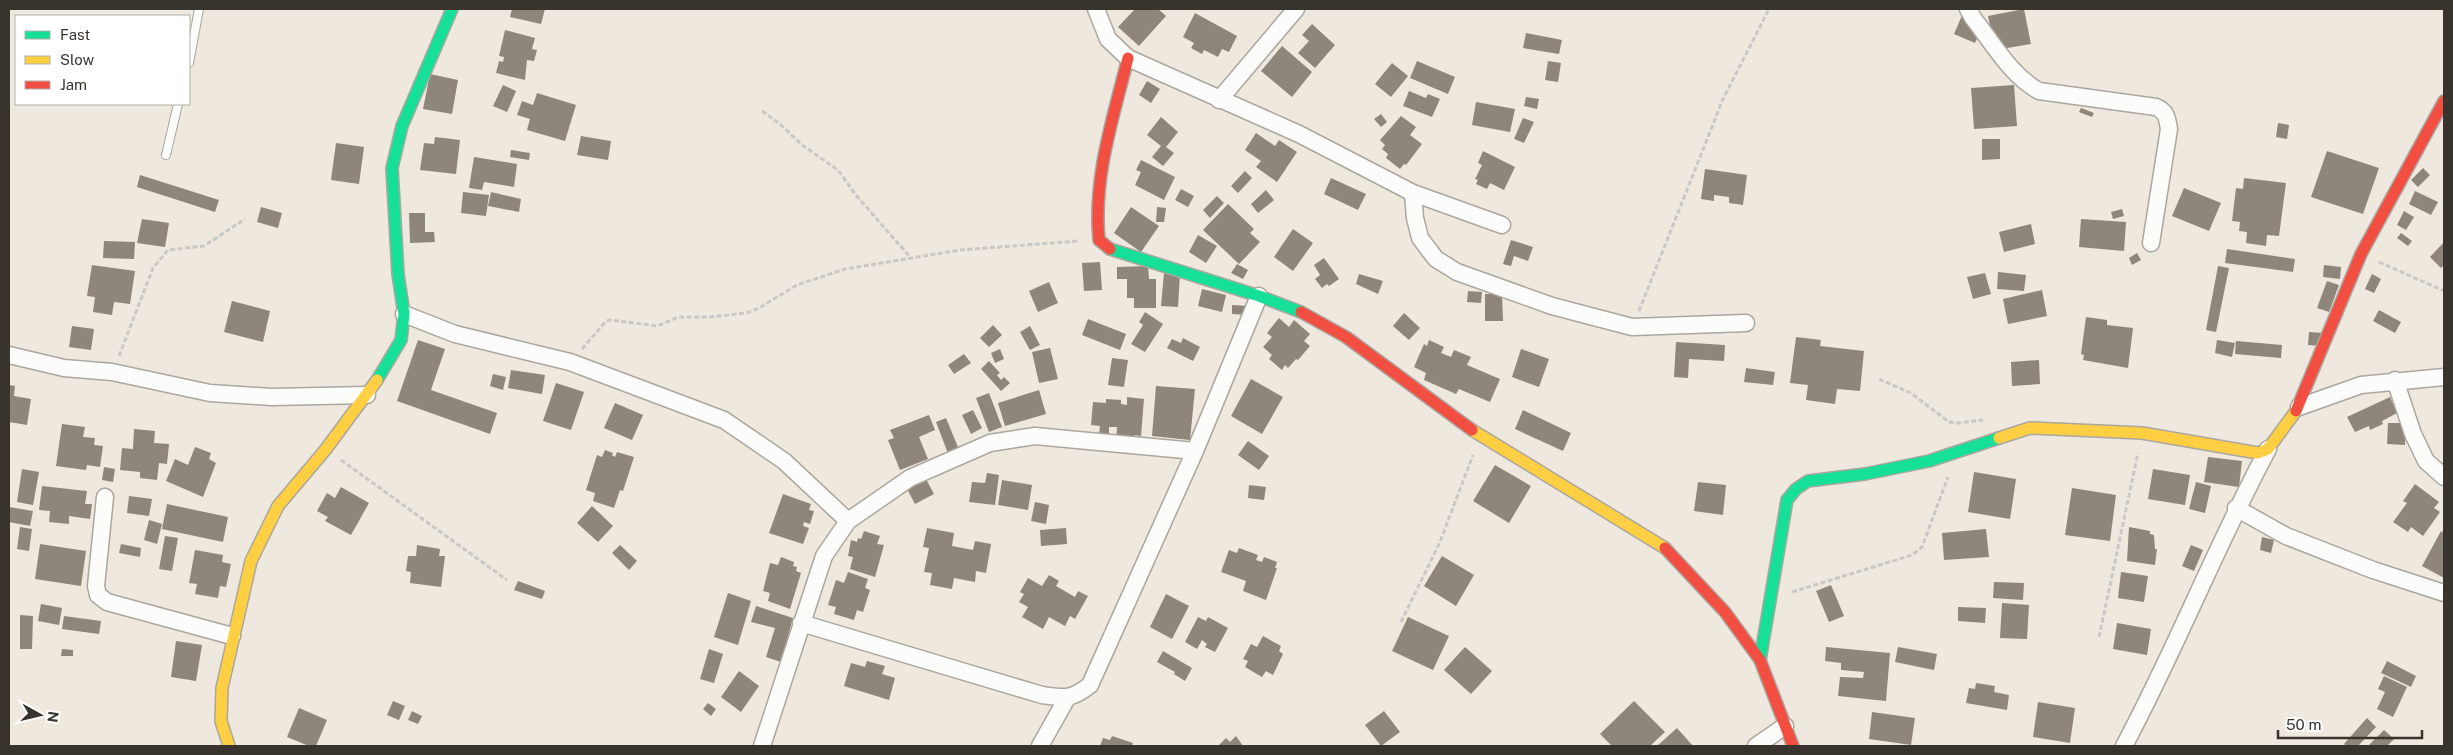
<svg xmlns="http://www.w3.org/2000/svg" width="2453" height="755" font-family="'Public Sans',sans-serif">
<rect width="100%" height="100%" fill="#eee8de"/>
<!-- building -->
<path fill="#8e867a" d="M512,9H545L541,24L510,17Z
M1135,9H1158L1166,16L1139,46L1118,27Z
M2024,9L2031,44L1995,50L1988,16Z
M1964,11L1985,19L1975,43L1954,34Z
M1195,13L1237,36L1229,52L1222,49L1218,57L1204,50L1202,54L1191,48L1194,43L1183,37Z
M1312,24L1335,45L1315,68L1298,53L1309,41L1302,35Z
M505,30L535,38L532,49L537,50L534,61L527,60L525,80L496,73L499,61L503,62L504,57L499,56Z
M1526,33L1562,40L1559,54L1523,48Z
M1282,46L1312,72L1292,97L1261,71Z
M1417,61L1455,77L1448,94L1410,78Z
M1548,61L1561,63L1558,82L1545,80Z
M1392,63L1408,76L1391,97L1375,84Z
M430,74L458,80L452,114L423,109Z
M1147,81L1160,89L1151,103L1139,95Z
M503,85L516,91L507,112L493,106Z
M2014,85L2017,126L1974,129L1971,88Z
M1409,91L1426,98L1428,94L1440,99L1432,117L1403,106Z
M537,93L576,105L565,141L527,130L530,119L517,115L522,101L533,105Z
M1526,97L1539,99L1537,109L1524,106Z
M1476,102L1515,109L1510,132L1472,125Z
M2081,108L2094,113L2092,117L2079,112Z
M1381,114L1387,122L1381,127L1374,119Z
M1401,116L1416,127L1410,135L1422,144L1406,165L1404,164L1400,169L1386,158L1388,154L1382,149L1385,145L1380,140Z
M1161,117L1178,132L1166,147L1174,153L1163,166L1152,157L1161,146L1147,135Z
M1523,118L1534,122L1524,143L1514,139Z
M2278,123L2289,125L2287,139L2276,137Z
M1256,133L1275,146L1279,140L1297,152L1277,182L1256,167L1261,161L1245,150Z
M581,136L611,141L608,160L577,155Z
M435,137L460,140L456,174L420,170L424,143L434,144Z
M1982,139H2000V159L1982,160Z
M336,143L364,147L359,184L331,180Z
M511,150L530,153L529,160L510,157Z
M1483,151L1515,167L1504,190L1490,183L1487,189L1476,184L1478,180L1475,179L1482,165L1478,163Z
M2327,151L2379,168L2363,214L2311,197Z
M474,157L517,164L514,187L484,182L482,190L469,188Z
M1141,160L1175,177L1164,200L1135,185L1141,172L1136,170Z
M2423,168L2430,175L2418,187L2411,180Z
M1705,169L1747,175L1743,205L1729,203V197L1714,195V201L1701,199Z
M1245,171L1252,178L1238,193L1231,186Z
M140,175L219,200L215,212L137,187Z
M1331,178L1366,194L1358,210L1324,194Z
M2244,178L2286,183L2279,236L2267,235L2266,246L2246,243L2247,232L2239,231L2240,222L2232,221L2236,188L2243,189Z
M2184,188L2221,203L2209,231L2172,216Z
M1181,189L1194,196L1188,207L1175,200Z
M1266,190L1274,200L1258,213L1251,204Z
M2415,191L2438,202L2431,215L2409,204Z
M463,192L489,195L486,216L461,213Z
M491,192L521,199L519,212L488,206Z
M1217,196L1224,203L1210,218L1203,210Z
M1228,204L1254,229L1250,233L1260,242L1239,264L1203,230Z
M261,207L282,213L278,228L257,222Z
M1131,207L1159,226L1141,252L1114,233Z
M1157,207L1166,208L1164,222H1156Z
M2122,209L2124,216L2113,219L2111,212Z
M2404,211L2414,217L2406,230L2397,225Z
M409,213H425V232H434L435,242L410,243Z
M142,219L169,223L165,247L137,243Z
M2081,219L2126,222L2124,251L2079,247Z
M2031,224L2035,244L2004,252L1999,232Z
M1293,229L1313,243L1293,271L1274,257Z
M2401,233L2412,241L2408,246L2397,238Z
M1198,235L1217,246L1206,263L1189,252Z
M1511,240L1533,247L1528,261L1514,256L1511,266L1503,264Z
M104,241L135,242L134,259L103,258Z
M2444,242V265L2441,268L2430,257Z
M2227,249L2295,259L2293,272L2225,263Z
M2137,253L2141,260L2132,265L2129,258Z
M1324,258L1339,279L1329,286L1327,284L1322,288L1315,279L1320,275L1314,265Z
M1100,262L1102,290L1084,291L1082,263Z
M1237,264L1248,270L1243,279L1231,273Z
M92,265L135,271L130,304L114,302L112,315L93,312L95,297L87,296Z
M2324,265L2341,267L2340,279L2323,277Z
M1148,266L1149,279H1156V308H1134V298H1127V279H1117V267Z
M2218,266L2229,268L2216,332L2206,330Z
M1998,272L2026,275L2024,291L1997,289Z
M1164,273L1180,274L1178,307L1161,306Z
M1985,273L1991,294L1973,299L1967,277Z
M1359,274L1383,281L1378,294L1356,284Z
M2372,274L2381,279L2374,293L2365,289Z
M2327,281L2339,285L2329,312L2317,308Z
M1049,282L1058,303L1038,312L1029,291Z
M1202,289L1226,295L1222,312L1198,306Z
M2042,290L2047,316L2008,324L2003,299Z
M1468,291L1482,292L1481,303L1467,302Z
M1485,294H1502L1503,321H1485Z
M232,301L270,311L263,342L224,332Z
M1232,305L1249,306V315L1232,314Z
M2379,310L2401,322L2395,333L2373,321Z
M1145,312L1163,324L1145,352L1131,344L1143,325L1139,322Z
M1404,313L1420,328L1409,340L1393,326Z
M2086,317L2107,320V325L2133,328L2128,368L2083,360L2084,355L2081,354Z
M1279,318L1289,327L1294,320L1310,334L1304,341L1310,346L1298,360L1296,359L1288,368L1285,365L1282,370L1269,359L1272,355L1263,347L1272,337L1267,333Z
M1088,319L1126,334L1120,350L1082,335Z
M993,325L1002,335L989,347L980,338Z
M72,326L94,329L91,350L69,347Z
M1030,326L1040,345L1030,350L1020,332Z
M2309,332L2324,333L2322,346L2308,345Z
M1796,337L1821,340L1820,346L1864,351L1860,391L1837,389L1835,404L1806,400L1808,385L1790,383Z
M1183,338L1200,347L1193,361L1167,348L1172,339L1181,343Z
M418,340L445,349L431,390L497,413L490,434L397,401Z
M1429,340L1444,347L1441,353L1451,357L1454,350L1471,357L1467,365L1500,379L1490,402L1459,389L1456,394L1424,380L1426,373L1414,367L1424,344L1427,346Z
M2217,340L2235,343L2232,357L2215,353Z
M2236,341L2282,345L2281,358L2235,354Z
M1676,342L1725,345L1724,361L1689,359L1688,378L1674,377Z
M1050,348L1058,379L1039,383L1032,352Z
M1000,349L1004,359L995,363L991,353Z
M1521,349L1549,359L1539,387L1512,377Z
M964,354L971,363L954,374L948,365Z
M1112,358L1128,360L1124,387L1108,385Z
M2039,360L2040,384L2012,386L2011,362Z
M989,361L1000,373L997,375L1001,380L1004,377L1010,383L1001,391L981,369Z
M1746,368L1775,372L1773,385L1744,382Z
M511,370L545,375L542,394L508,388Z
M493,374L506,377L503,390L490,386Z
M1251,379L1283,397L1262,434L1231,416Z
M556,383L584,392L571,430L543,421Z
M9,385L15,386L14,396L31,399L27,425L9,422Z
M1156,386L1195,389L1190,440L1152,436Z
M1039,390L1046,414L1005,426L998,403Z
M989,393L1002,427L989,432L976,398Z
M1127,397L1144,399L1141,436L1135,435L1134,441L1116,440L1117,427H1109V436L1099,435L1100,426L1091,425L1093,402L1106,403V399L1121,400V404L1127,405Z
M2390,397L2397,413L2382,421L2383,424L2370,430L2369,426L2355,432L2347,417Z
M615,403L643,415L632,440L604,428Z
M973,410L982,428L971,434L962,415Z
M1523,410L1571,433L1563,451L1515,429Z
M929,415L935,430L919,437L928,459L900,470L888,440L894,438L890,430Z
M946,418L960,452L949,456L936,422Z
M2388,423H2406L2405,445L2387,444Z
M62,424L85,427L83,437L95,438L94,445L103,446L100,467L87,465L86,470L56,466Z
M134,429L155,431L154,443L169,444L167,464L159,463L157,480L140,478V472L120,470L122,448L133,449Z
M1248,441L1269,456L1259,470L1238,455Z
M195,447L211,453L209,459L216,463L203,497L166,481L175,459L188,465Z
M605,450L613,453L612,455L615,457L617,452L634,457L623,491L620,490L614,508L593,501L595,493L586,490L597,455L602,457Z
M2208,457L2242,461L2239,487L2204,482Z
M1495,465L1531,486L1509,523L1473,501Z
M104,467L115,469L113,482L102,480Z
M22,469L39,472L33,505L17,502Z
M2153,469L2190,475L2185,505L2148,499Z
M1974,472L2016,479L2010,519L1968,512Z
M987,473L999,475L995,505L969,502L972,482L985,483Z
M926,479L934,494L915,504L907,489Z
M1002,480L1032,485L1028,510L998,505Z
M1698,482L1726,485L1723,515L1694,511Z
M2196,482L2211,486L2205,513L2189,509Z
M2415,484L2439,502L2434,508L2440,512L2423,536L2411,527L2408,532L2393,522L2407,503L2403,501Z
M1249,485L1266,487L1264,500L1248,498Z
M42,486L87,491L85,504H92L90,519L69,516V524L49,522L50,511L39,510Z
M341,487L369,503L351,535L325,521L328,517L317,511L327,493L335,498Z
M2072,488L2116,495L2110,541L2065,535Z
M783,494L811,504L809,510L814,511L810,524L804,522L803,526L809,528L803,544L769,533Z
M129,496L152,499L149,516L127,513Z
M1035,502L1049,505L1046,524L1031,521Z
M167,504L228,517L223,542L162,529Z
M592,506L613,526L598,542L577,523Z
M9,507L33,511L30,526L9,522Z
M149,520L162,524L157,544L144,540Z
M20,527L32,529L29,551L17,549Z
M2129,527L2150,531V534L2154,535L2155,549H2157L2155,565L2127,561Z
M927,528L954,533L952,546L973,550L975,541L991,544L986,573L976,571L975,582L954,578L952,589L930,585L932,573L924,572L929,548L923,547Z
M1066,528L1067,544L1041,546L1040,530Z
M1986,529L1989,557L1944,560L1942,533Z
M864,531L880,536L877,544L884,545L875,577L850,569L853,557L848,556L851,540L857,542L858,538L861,539Z
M2441,531L2444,533V578L2422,566Z
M165,536L178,538L172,571L159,569Z
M2262,537L2274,540L2271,553L2260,550Z
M40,544L86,551L81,586L35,579Z
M121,544L141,548L140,557L119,553Z
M417,545L440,549L439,556H445L441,587L410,583L411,572L406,571L408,556H416Z
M620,545L637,561L629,570L612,553Z
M2191,545L2203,550L2194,571L2182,566Z
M1239,548L1258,555L1256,560L1262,562L1264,557L1277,562L1275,568H1277L1266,600L1243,591L1246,581L1221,572L1229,550L1237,553Z
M195,550L223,555L222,562L231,564L226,587L220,586L218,598L195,594L197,584L189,583Z
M1442,556L1474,575L1456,606L1424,586Z
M781,557L794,562L793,566L797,567L796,571L801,573L790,609L768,601L770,593L763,591L770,563L778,565Z
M848,572L868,579L865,588L870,590L863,612L857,610L854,620L834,614L836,607L828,605L836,580L844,583Z
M2121,572L2148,576L2144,602L2118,598Z
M1049,575L1059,581L1056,586L1075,597L1078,591L1088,596L1075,619L1070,616L1065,626L1049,617L1043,629L1022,617L1028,607L1019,602L1024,594L1020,592L1028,578L1042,586Z
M518,581L545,591L542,599L514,590Z
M1994,582L2024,583L2023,600L1993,598Z
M1831,585L1844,616L1829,622L1816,591Z
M728,593L751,601L738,645L714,637Z
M1166,594L1189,606L1172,639L1150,627Z
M2002,603L2029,605L2027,639L2000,638Z
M41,604L62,608L59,625L38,621Z
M756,606L793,618L781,662L766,657L775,628L751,622Z
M1958,607L1986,608L1985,623L1958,621Z
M20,615L33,616L32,649H20Z
M64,616L101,621L99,634L62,629Z
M1198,617L1206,621L1208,617L1228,628L1215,652L1205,647L1207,644L1202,640L1197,649L1185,642Z
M1408,617L1449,636L1433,670L1392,651Z
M2117,623L2151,629L2147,655L2113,649Z
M1263,636L1281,646L1279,651L1283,654L1273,675L1266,671L1262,677L1245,667L1248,661L1243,659L1251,644L1257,647Z
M176,641L202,645L196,681L171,677Z
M1465,647L1492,671L1471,694L1444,670Z
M1826,647L1890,653L1886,701L1838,696L1840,677L1863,678L1864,672L1841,670V663L1825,661Z
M1898,647L1937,654L1934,670L1895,662Z
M62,649L73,650V656H61Z
M709,649L723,654L714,683L700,679Z
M1163,651L1192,668L1185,681L1174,674L1175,672L1157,662Z
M867,661L885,666L882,674L895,678L889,700L844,686L851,663L865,667Z
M2387,661L2416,676L2411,687L2381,673Z
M739,671L759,686L741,712L721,697Z
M2384,676L2407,687L2393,717L2377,709L2385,692L2378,689Z
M1976,683L1995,686L1994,692L2009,695L2007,710L1966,703L1969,688L1975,689Z
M393,701L405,706L399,720L387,715Z
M1634,701L1665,732L1650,746H1612L1600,734Z
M2038,702L2075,708L2070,743L2033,737Z
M708,703L716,709L711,716L703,709Z
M299,708L327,720L316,746H309L287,737Z
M412,711L422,716L418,724L408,720Z
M1384,711L1400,732L1381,746L1365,725Z
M1872,712L1915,718L1911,745L1869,739Z
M2367,718L2376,727L2358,746H2346L2344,744Z
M1677,728L1693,746H1657Z
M2384,730L2394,739L2387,746H2368Z
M1112,736L1133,743L1132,746H1100L1103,738L1110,740Z
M1236,736L1243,746H1218L1226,738L1230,742Z"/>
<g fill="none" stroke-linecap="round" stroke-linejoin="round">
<defs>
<path id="lane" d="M189,63L199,9
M166,155L178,104"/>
<path id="street" d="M1096,9L1108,39L1128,58L1299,134L1413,193L1502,225
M1968,9L1973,18C1992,42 2011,76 2039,91L2156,107C2167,112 2167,118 2169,129L2151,243
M1219,100L1296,9
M1413,193L1415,218L1420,238L1436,259L1457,272L1552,306L1632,327L1746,323
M404,314L455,334L570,362L724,420L784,461L848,521
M9,355L64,368L112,372L210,393L272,397L367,395
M2395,380L2413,434L2426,461L2444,477
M2299,407L2361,385L2444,377
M105,497L96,586L98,595L107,602L232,636
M2236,508L2286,536L2373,570L2444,593
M801,623L1042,695C1065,698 1071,700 1090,685L1195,451L1259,296
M762,746L824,556L848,521L910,478L990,443L1035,436L1195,451
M1040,746L1067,698
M1756,746L1785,726
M2124,746C2176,649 2216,546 2268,449"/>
<path id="fast" d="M1110,249L1259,296L1301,312
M377,380L401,340L404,314L398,274L392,168L402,126L452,9
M1760,660L1787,500L1796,489L1808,481L1865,474L1929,461L1999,438"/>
<path id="slow" d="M1472,430L1665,548
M1999,438L2030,428L2142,433L2258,453L2268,449L2296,411
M229,746L221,721L222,688L251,561L278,506L326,449L377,380"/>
<path id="jam" d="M1110,249L1099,240C1093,178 1113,118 1128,58
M1301,312L1346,337L1472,430
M2296,411L2361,254L2444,101
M1665,548L1725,612L1760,660L1793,746"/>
</defs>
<!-- lane casing -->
<use href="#lane" stroke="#aba79f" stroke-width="10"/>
<!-- street casing -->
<use href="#street" stroke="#aba79f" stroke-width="19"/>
<!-- fast casing -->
<use href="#fast" stroke="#aba79f" stroke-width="14"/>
<!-- slow casing -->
<use href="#slow" stroke="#aba79f" stroke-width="14"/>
<!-- jam casing -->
<use href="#jam" stroke="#aba79f" stroke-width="14"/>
<!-- path -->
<path stroke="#c9c8c4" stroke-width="3" stroke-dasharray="5 2.5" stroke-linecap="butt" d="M762,111L780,124L802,145L838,170L855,194L910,257
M2379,262L2444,291
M1639,311L1723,99L1769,9
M582,349L606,321L611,320L658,326L678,317H710L746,313L759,308L797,285L845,269L960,250L1078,241
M119,356L153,268L168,250L204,246L245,219
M1879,379L1911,393L1949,422L1958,423L1983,420
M341,460L507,580
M1792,592L1912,555L1922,547L1948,477
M1401,622L1440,542L1473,455
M2099,637L2138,453"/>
<!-- lane -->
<use href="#lane" stroke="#fcfcfa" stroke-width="8"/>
<!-- street -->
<use href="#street" stroke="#fcfcfa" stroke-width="16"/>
<!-- fast -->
<use href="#fast" stroke="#16e098" stroke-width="11"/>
<!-- slow -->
<use href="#slow" stroke="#ffcf43" stroke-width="11"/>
<!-- jam -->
<use href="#jam" stroke="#f24e42" stroke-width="11"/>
</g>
<!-- border -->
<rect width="2453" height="755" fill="none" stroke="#38342d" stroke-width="20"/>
<!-- legend -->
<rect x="15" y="15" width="175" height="90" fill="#ffffff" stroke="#afaeab"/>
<rect x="25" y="31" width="25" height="8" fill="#16e098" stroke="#afaeab"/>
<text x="60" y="40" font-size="15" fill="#38342d">Fast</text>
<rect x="25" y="56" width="25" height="8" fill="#ffcf43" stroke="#afaeab"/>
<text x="60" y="65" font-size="15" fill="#38342d">Slow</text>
<rect x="25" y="81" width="25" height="8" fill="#f24e42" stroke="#afaeab"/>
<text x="60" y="90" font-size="15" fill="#38342d">Jam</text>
<!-- north arrow -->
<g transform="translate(40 715) rotate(98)" stroke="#ffffff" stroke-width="4" paint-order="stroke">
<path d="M0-4L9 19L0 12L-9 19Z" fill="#38342d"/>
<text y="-8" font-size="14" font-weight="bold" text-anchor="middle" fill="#38342d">N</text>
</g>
<!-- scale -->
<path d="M2278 730v8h144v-8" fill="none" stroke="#38342d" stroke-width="2.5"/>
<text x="2286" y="730" font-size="15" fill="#38342d" stroke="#ffffff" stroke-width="4" paint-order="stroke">50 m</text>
</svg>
